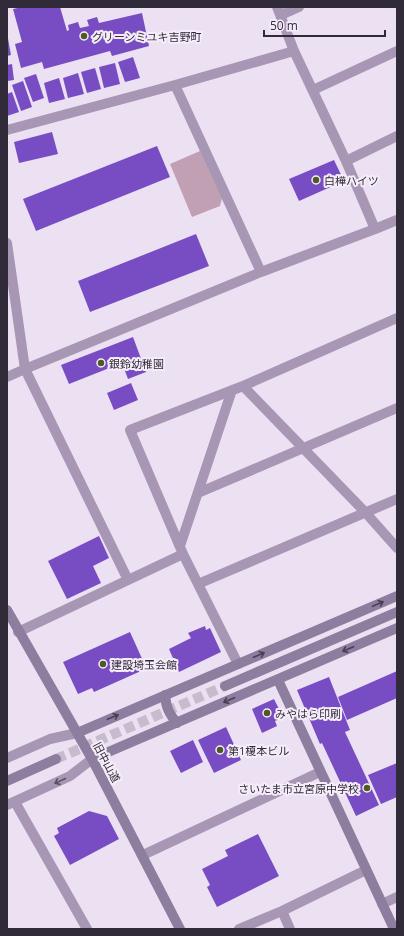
<svg xmlns="http://www.w3.org/2000/svg" width="404" height="936" font-family="'Open Sans','Noto Sans JP',sans-serif">
<rect width="100%" height="100%" fill="#ece0f3"/>
<!-- green -->
<path fill="#c2a0b3" d="M200,151L222,198L220,206L192,217L170,164Z"/>
<!-- building -->
<path fill="#784dc4" d="M22,7H60L67,31L69,30L68,25L78,22L80,28L89,26L87,20L97,17L99,23L142,13L149,46L112,56L110,51L44,69L42,62L21,68L15,44L22,42L13,9Z
M7,33L11,55L7,56Z
M133,57L140,78L125,82L118,62Z
M115,63L120,84L104,88L99,67Z
M12,64L14,80L7,81V65Z
M95,68L101,89L87,93L81,72Z
M78,73L84,94L68,98L63,78Z
M36,74L44,98L33,102L24,78Z
M59,78L65,99L49,103L44,83Z
M23,81L32,107L21,111L12,85Z
M12,92L19,112L7,116V94Z
M52,132L58,154L19,163L14,142Z
M157,146L170,177L36,231L23,199Z
M334,160L344,181L299,201L289,179Z
M196,234L209,266L90,312L78,281Z
M133,337L146,372L128,379L122,363L69,384L61,365Z
M131,383L138,400L114,410L107,393Z
M99,536L109,558L93,566L101,583L67,599L48,561Z
M205,626L206,630L210,628L221,652L179,672L169,649L191,638L188,633Z
M130,632L144,663L138,665L141,671L94,692L92,688L78,694L63,662Z
M397,671V698L347,720L338,697Z
M329,677L350,730L345,732L379,805L356,816L322,743L320,744L297,690Z
M274,699L283,717L275,721L277,726L262,733L252,709Z
M226,727L241,760L214,773L198,740Z
M193,740L203,762L181,773L170,751Z
M397,763V797L381,804L368,775Z
M89,811L107,816L119,839L70,865L54,836L59,833L57,828Z
M258,834L279,876L217,907L207,887L210,885L202,869L228,856L225,850Z"/>
<g fill="none" stroke-linecap="round" stroke-linejoin="round">
<!-- secondary-tunnel -->
<path stroke="#c7bcce" stroke-width="10" stroke-dasharray="10 5" stroke-linecap="butt" d="M56,759L225,686"/>
<!-- street -->
<path stroke="#a797b4" stroke-width="10" d="M281,15L299,7
M175,85L261,272
M313,90L397,51
M7,130L175,85L294,51
M346,161L397,136
M375,229L397,220
M7,243L25,369L261,272L375,229L346,161L294,51L277,7
M7,377L25,369L128,580
M243,386L365,512L397,548
M198,493L397,408
M180,546L232,390
M198,584L397,499
M18,632L183,554
M238,664L183,554L130,430L243,386L397,318
M7,758L50,739L77,733
M15,802L87,929
M7,805L70,776L92,759
M143,855L320,772
M382,904L397,897
M282,911L290,929
M239,929L282,911L366,870"/>
<!-- secondary -->
<path stroke="#8d7d9f" stroke-width="10" d="M7,610L92,759L180,929
M278,680L394,929
M225,686L397,612
M165,695C166,707 169,714 177,723
M77,733L397,596
M92,759L397,628
M7,781L56,759"/>
</g>
<!-- one-way arrows -->
<defs><path id="oneway-shaft" d="M-6 0H5M1.5-3L5.5 0L1.5 3" fill="none" stroke-width="1.6" stroke-linecap="round" stroke-linejoin="round"/></defs>
<g stroke="#484052">
<use href="#oneway-shaft" transform="translate(378 604) rotate(-23)"/>
<use href="#oneway-shaft" transform="translate(348 649) rotate(157)"/>
<use href="#oneway-shaft" transform="translate(259 655) rotate(-23)"/>
<use href="#oneway-shaft" transform="translate(229 700) rotate(157)"/>
<use href="#oneway-shaft" transform="translate(113 717) rotate(-23)"/>
</g>
<use stroke="#5a5164" href="#oneway-shaft" transform="translate(60 781) rotate(155)"/>
<!-- markers -->
<g fill="#505b20" stroke="#f6edfa" stroke-width="1.5">
<circle cx="84" cy="36" r="4"/>
<circle cx="316" cy="180" r="4"/>
<circle cx="101" cy="363" r="4"/>
<circle cx="103" cy="664" r="4"/>
<circle cx="267" cy="713" r="4"/>
<circle cx="220" cy="750" r="4"/>
<circle cx="367" cy="788" r="4"/>
</g>
<g text-anchor="middle" dominant-baseline="central" stroke-width="4" stroke-linejoin="round" paint-order="stroke">
<!-- poi labels -->
<g font-size="11" fill="#312b39" stroke="#f6edfa" text-anchor="start">
<text x="92" y="36">グリーンミユキ吉野町</text>
<text x="324" y="180">白樺ハイツ</text>
<text x="109" y="363">銀鈴幼稚園</text>
<text x="111" y="664">建設埼玉会館</text>
<text x="275" y="713">みやはら印刷</text>
<text x="228" y="750">第1榎本ビル</text>
<text x="359" y="788" text-anchor="end">さいたま市立宮原中学校</text>
</g>
<!-- street labels -->
<g font-size="11" fill="#312b39" stroke="#f6edfa">
<text transform="translate(107 762) rotate(62)">旧中山道</text>
</g>
</g>
<!-- border -->
<rect width="404" height="936" fill="none" stroke="#312b39" stroke-width="16"/>
<!-- scale -->
<path d="M264 30v6h121v-6" fill="none" stroke="#312b39" stroke-width="2"/>
<text x="270" y="30" font-size="12" fill="#312b39" stroke="#f6edfa" stroke-width="3" paint-order="stroke">50 m</text>
</svg>
